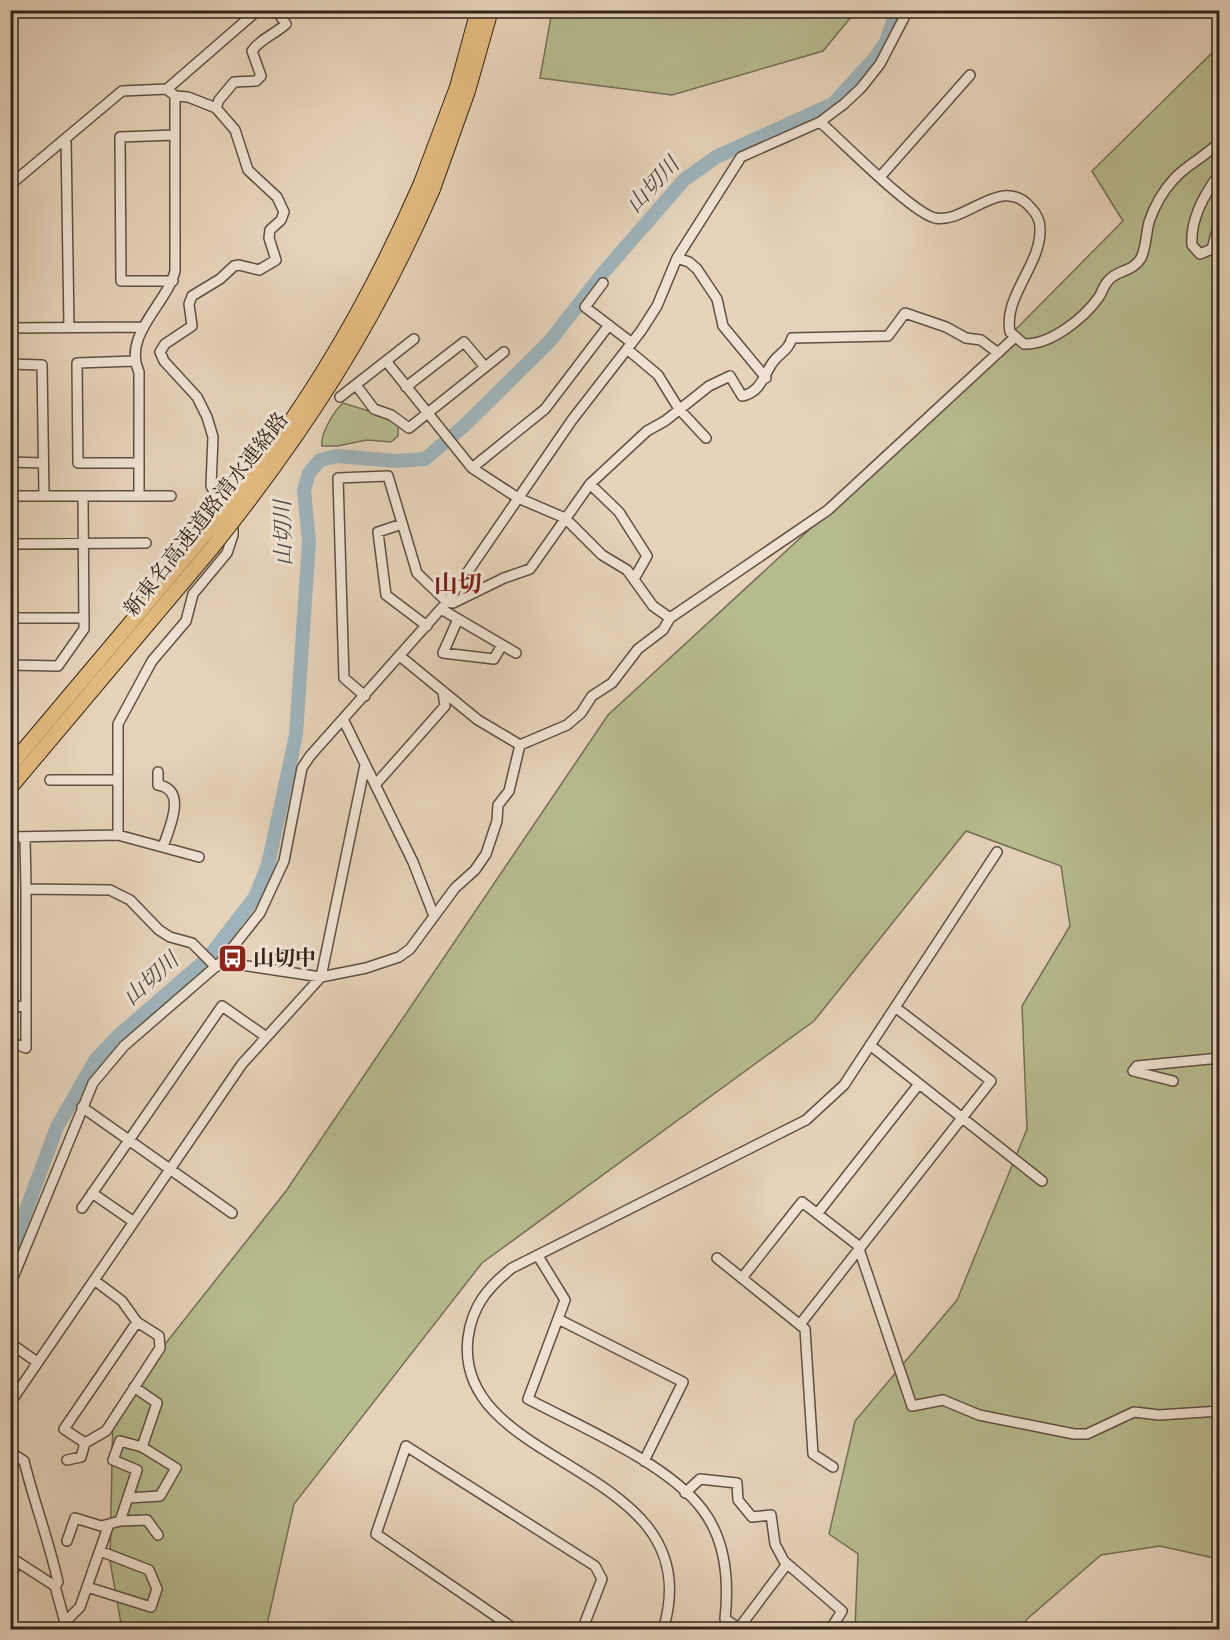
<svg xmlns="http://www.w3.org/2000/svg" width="1230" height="1640" font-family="Vollkorn,'Noto Serif JP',serif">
<rect width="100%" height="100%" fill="#e6d3ba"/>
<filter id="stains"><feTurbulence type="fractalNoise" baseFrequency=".00333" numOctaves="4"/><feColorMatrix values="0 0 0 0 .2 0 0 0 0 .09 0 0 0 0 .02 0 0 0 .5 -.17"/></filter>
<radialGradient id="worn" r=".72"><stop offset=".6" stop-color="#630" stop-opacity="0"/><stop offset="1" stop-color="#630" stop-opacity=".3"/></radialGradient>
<!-- green -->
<path fill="#b7bc8f" stroke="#747054" stroke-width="1.5" d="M552,11V10L856,11L823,51L672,95L540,78Z
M1219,46V1559L1160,1546L1101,1555L1026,1620L1028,1629L855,1628L858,1554L829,1534L855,1421L957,1300L1027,1129L1022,1006L1070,926L1061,866L966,831L814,1021L482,1263L294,1504L266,1629H122L110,1561L113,1410L286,1191L608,715L898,448L1123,221L1092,171Z
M343,403L385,416L398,424V436L391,442L367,440L337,446H322C320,434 334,411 343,403Z"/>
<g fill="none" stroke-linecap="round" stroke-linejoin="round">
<!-- river -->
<path stroke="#9db4bc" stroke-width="14" d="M10,1253L57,1127L96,1059L118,1036L208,958L255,897L268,865L296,735L309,542L304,490L309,473L320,460L337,456L397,461L425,459L465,425L550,341L603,273L684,180L716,157L833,104L874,59L886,42L897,10"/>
<defs>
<path id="minor" d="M175,96L188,97L216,108
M820,122C842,141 912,213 935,218C967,224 1002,173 1031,208C1036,213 1040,221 1040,228C1042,264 1003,296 1010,332L1024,344C1051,345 1084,318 1099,297C1102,292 1104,285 1108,281C1116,270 1133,272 1141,258C1146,248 1146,234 1149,222C1154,207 1163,191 1174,179C1187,164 1206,157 1220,141
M66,139L69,327
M1220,173C1205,193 1190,220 1192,245L1200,254L1212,249L1220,219
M880,177L970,75
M10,185L122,91L167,89L258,10
M677,258L689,262L697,269L717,299L723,326L766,378
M173,281H121L120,137L175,135
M603,283L585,307L632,343
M10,328L143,327
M627,349L658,375L679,409L706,438
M135,361L77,363L78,463H139
M386,361L472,468L518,498L565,518L602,555L627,570L653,606L670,618
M10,364L42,365L44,496
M356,385L374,409L391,415L409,428L504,352
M406,387L464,342L485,367
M340,397L414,339
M10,462L43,463
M472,468L545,409L609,325
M590,484L619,512L647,556L634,579
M10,496H171
M139,496V372C122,335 167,304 175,271V96L167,89
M402,524L378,532L386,595L427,626
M10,544L146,543
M441,609L516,653
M10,618H84
M458,619L443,653L494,659L502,645
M401,657L478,720L520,745
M10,665L58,666L84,629L83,496
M365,696L344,678L338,478L388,476L417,573L447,602L453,603L504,578L530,569L590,484L647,431L665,421L709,386L730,376L742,396C759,393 763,378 771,365C778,353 788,352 792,338L888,336L905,313L946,327L966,338L981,340L998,353
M343,719L413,862L434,916
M520,745L567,725L581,713L592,696L612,683L638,649L663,630L670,618L828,510L1014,338
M158,772V785C188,790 169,828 163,847
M50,780H117
M375,785L445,706L443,692
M118,835V724L152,661L186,621L193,594L227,553L233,535V525L211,486L213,437L207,417L197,397L164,361L160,352L165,344L192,326L189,304L192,296L220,279L234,266L239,265L259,270L276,260L269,238L270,230L281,220L284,212L277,197L248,170L235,130L216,108L219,100L234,82L256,81L261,76L252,51C261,38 274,35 286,24L276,10
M10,837L118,835L199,857
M25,837L26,889L110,890L130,900L159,930L170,937L192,943L216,967
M221,962L321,977L366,968L399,957L410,949L455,888L475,870L486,854L497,821L498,805L509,791L520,745
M10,1007L26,1006
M10,1042L26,1048V889
M870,1045L1042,1181
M1173,1081L1133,1071L1137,1066L1220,1058
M82,1107L232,1213
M92,1193L134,1222
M82,1208L222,1006L265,1036
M817,1214L919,1084
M859,1249L912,1406L943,1400L979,1415L1074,1434H1087L1134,1412L1159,1415L1220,1411
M538,1256L565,1300L528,1399C579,1426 667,1463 702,1509C726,1540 729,1582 725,1619L742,1630
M717,1258L805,1329L813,1454L833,1467
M742,1278L802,1202L860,1247
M94,1280L122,1301L137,1322L159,1336L160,1348L106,1431L85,1443L64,1429L137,1322
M10,1285L93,1083L124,1046L221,962L260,913L284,861L302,768L310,756L447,602L572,420L641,331L657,306L677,258L741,157L820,122L844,104L861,88L880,64L908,10
M558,1319L683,1382L644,1461
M801,1323L991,1081L895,1007
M10,1343L37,1362
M10,1403L242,1064L321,977L365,765
M10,1452L24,1461C34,1502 49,1541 58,1582L55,1586
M67,1460L81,1457L85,1443
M685,1493L700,1479L737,1483L738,1500L752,1517L771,1515L775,1544L784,1561L842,1611L830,1630
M128,1498L160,1496L176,1468L142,1447
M120,1521L147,1520L158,1535
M67,1541L75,1518L101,1526L109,1524
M10,1557L55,1586L67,1630
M10,1583L16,1561
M87,1587L151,1607L157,1589L149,1570L100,1551
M66,1621L80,1607L109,1524L120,1521L137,1470L113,1460L120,1441L142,1447L157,1403L134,1387
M739,1628L787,1564
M516,1630L376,1534L406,1446L595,1566L602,1579L582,1630
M663,1630C714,1463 452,1471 468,1338C472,1306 488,1287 512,1268L806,1120L844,1085L997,852"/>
<path id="highway" d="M421,183L457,87L478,10
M433,189L468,91L491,10
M10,766L201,539
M10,788L212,548"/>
</defs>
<!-- minor casing -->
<use href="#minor" stroke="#5f5042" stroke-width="12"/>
<!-- highway casing -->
<use href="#highway" stroke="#32241a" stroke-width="16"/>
<!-- minor -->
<use href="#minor" stroke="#efe2d2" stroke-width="9"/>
<!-- highway -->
<use href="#highway" stroke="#e3ba7d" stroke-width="14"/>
<defs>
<path id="highway-bridge" d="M201,539C295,428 363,316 421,183
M212,548C304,433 375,324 433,189"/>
</defs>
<!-- highway-bridge casing -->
<use href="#highway-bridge" stroke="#32241a" stroke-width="16" stroke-linecap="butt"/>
<!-- highway-bridge -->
<use href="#highway-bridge" stroke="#e3ba7d" stroke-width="14"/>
</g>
<!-- icons -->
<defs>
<symbol id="bus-square" viewBox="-11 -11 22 22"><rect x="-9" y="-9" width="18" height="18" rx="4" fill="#8f2418" stroke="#efe2d2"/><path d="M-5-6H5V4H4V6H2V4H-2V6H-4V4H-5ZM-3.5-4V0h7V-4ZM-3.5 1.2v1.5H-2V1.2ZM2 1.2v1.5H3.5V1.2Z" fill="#fff"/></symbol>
</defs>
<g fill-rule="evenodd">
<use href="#bus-square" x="216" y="942" width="33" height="33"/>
</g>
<g text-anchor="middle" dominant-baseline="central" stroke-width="6" stroke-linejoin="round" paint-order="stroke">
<!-- street labels -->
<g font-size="21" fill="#32241a" stroke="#efe2d2">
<text transform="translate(207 515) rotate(-52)">新東名高速道路清水連絡路</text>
</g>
<!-- poi labels -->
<g font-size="21" font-weight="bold" fill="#32241a" stroke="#efe2d2" text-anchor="start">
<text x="253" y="959">山切中</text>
</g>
<!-- water labels -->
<g font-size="22" font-style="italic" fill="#4d4842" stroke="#efe2d2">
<text transform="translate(654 186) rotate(-47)">山切川</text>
<text transform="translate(285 533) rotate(-91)">山切川</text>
<text transform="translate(152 980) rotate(-42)">山切川</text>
</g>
<!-- quarter labels -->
<g font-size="24" font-weight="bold" fill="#7a1f14" stroke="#efe2d2">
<text x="458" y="586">山切</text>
</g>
</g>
<!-- margin -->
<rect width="1230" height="1640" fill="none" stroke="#e6d3ba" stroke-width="36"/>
<rect x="12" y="12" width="1206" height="1616" fill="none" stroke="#32241a" stroke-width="3"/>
<rect x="18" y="18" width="1194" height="1604" fill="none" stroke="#32241a" stroke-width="1.5"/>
<rect width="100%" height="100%" filter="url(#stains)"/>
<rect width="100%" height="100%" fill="url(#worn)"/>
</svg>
